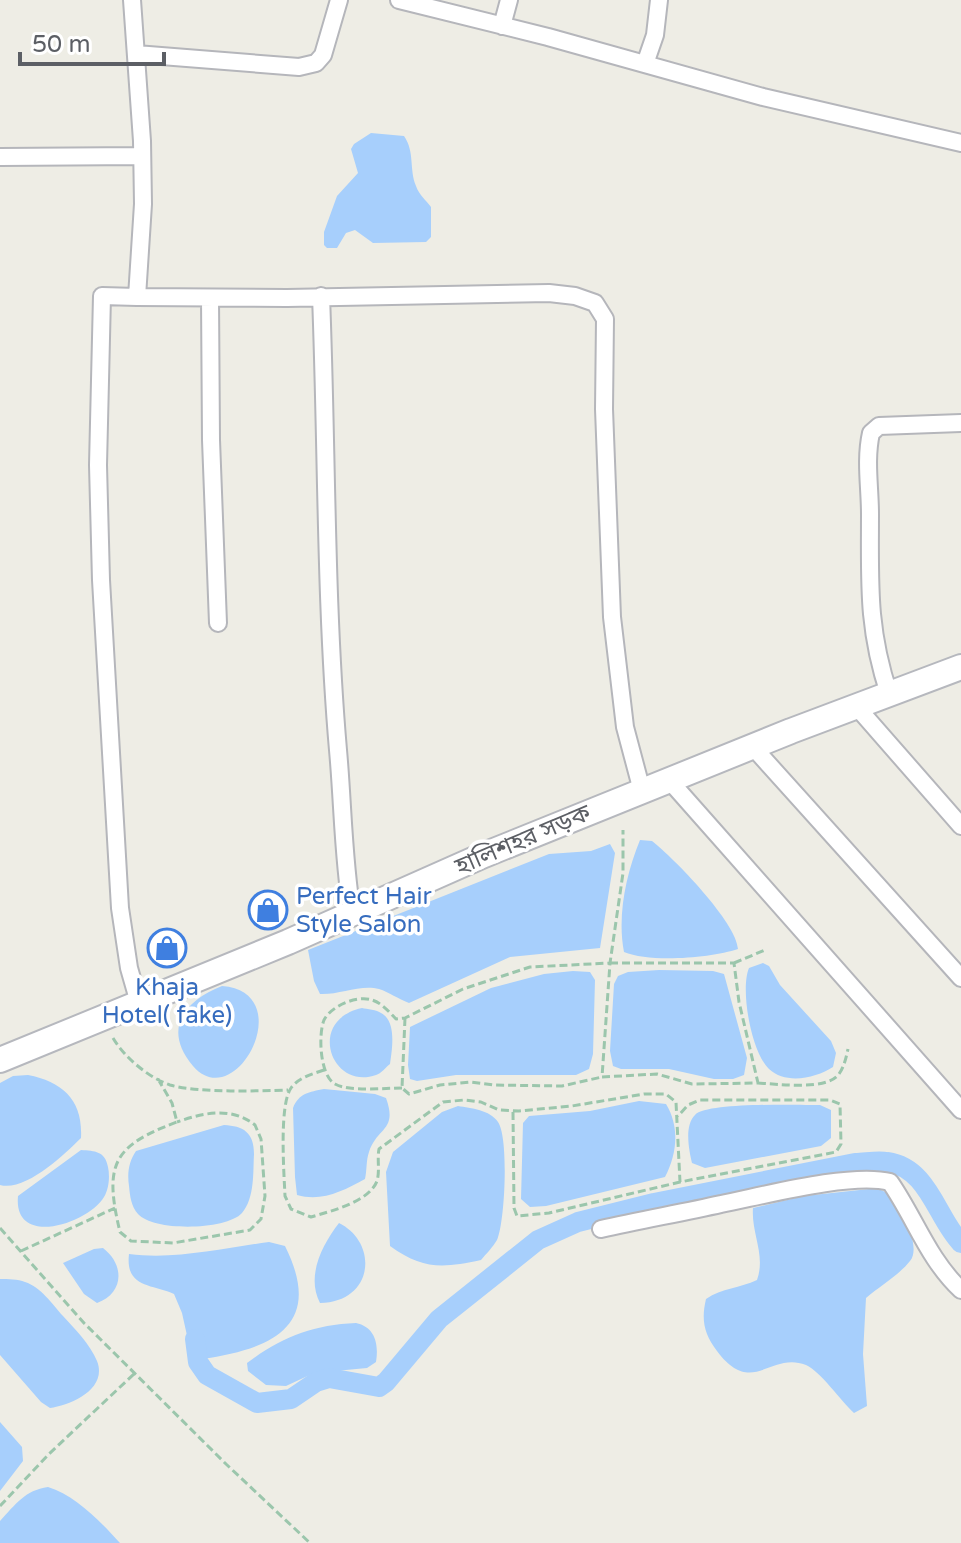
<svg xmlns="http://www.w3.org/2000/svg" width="961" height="1543" font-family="'Varela Round','Noto Sans Bengali',sans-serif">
<rect width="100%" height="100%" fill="#eeede5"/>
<!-- water -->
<path fill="#a7cffc" d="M371,133L404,136C415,152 409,169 416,186C419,195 426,200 431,207V237L426,242L373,243L355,230L346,233L337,248H327L324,245V232L337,196L358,173L351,149L354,144Z
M640,840L652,841C674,858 737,923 738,949C711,958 650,963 624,952C617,916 626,874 640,840Z
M610,844L615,853L600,948L510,957L409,1003C398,999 389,992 379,989C361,984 339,995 320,994L314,981L308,950L549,854L591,851Z
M763,963L769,966L780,985L831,1041L836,1053L833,1067C816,1078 786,1085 769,1069C751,1052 740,989 749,968Z
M659,970L713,971L724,974L747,1058L744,1075L733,1079H714L669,1069H621L613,1066L610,1051L614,984L618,976L628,972Z
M573,971L590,972L595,980L593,1054L589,1069L576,1075H456L417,1081L410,1079L408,1065L410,1027L491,988L544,974Z
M222,986C300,992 236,1116 193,1066C162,1029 184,1001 222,986Z
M362,1008C367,1009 377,1010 381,1013C397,1021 392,1050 390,1064C386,1067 381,1074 376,1075C331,1091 306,1020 362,1008Z
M28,1075C63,1082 83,1100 81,1138C64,1155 25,1192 0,1185V1083L13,1076Z
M324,1089L375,1094L386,1098C398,1131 377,1127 369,1152C366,1160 367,1171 365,1179C343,1191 322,1202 297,1195L295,1177L293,1108C299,1093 309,1092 324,1089Z
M639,1101L666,1104C680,1127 677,1154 665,1177L546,1206L530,1207L521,1199L523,1123L529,1116L590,1111Z
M820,1105L831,1110V1138L821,1146L705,1168L692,1163C689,1150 684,1126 695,1115C707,1102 799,1105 820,1105Z
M458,1106C471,1108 490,1110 498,1122C509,1138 505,1222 497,1240C493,1247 486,1254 481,1260C443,1268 423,1270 390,1246L386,1172L393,1152L442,1112Z
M224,1125C243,1126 254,1132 254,1154C253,1171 255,1198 242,1213C227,1230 154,1232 138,1214C131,1206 130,1196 129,1186C127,1173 129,1161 136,1151Z
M81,1150C95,1151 105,1151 108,1167C110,1176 109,1189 104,1197C89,1223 13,1249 18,1196Z
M869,1189C873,1189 877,1189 881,1190C898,1196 923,1246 910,1261C899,1275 880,1286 866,1298L863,1354L867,1406L854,1413C841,1401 821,1372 806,1365C770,1351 752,1398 717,1351C704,1334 701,1320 706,1299C722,1288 740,1288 757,1280C766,1255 751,1233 753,1208L804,1196Z
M339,1223C379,1243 374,1302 320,1303C306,1276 322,1245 339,1223Z
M269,1242L285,1246C325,1326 272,1349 202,1359L190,1349L182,1313L174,1294C152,1284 125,1288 129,1254C176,1260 223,1248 269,1242Z
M103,1248C125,1265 124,1293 97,1303L84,1294L63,1263L94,1249Z
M0,1279C8,1279 18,1279 25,1282C41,1287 52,1304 63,1316C75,1329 90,1344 97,1361C108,1389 71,1405 50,1408L41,1402L0,1355Z
M356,1323C375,1327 379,1344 376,1362L367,1368L314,1373L286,1386L266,1385L248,1371L247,1363C282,1337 312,1325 356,1323Z
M0,1422L22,1447L23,1461L0,1491Z
M48,1487C75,1495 101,1522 120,1543H0V1521C15,1505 25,1490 48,1487Z"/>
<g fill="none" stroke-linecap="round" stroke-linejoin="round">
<!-- canal -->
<path stroke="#a7cffc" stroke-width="20" d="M195,1339L198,1362L207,1375L257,1403L291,1399L316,1382L329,1378L379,1387L386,1382L439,1319L538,1240L578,1222L654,1203L855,1163C865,1163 877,1160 887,1162C929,1168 936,1217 961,1243"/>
<defs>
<path id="street" d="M132,0L142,141L143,204L137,297L287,298L549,293L575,296L595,303L605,319L604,409L612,617L625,727L642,791
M399,0L548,37L763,97L961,143
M502,26L509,0
M136,54L299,67L316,63L323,55L339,0
M645,64L655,35L659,0
M0,157L142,156
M321,296C327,448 325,600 338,750C343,805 343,859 352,913
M137,297L102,296L98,465L101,580L120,908L129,968L139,1003
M210,298L211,440L218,623
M889,694C867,628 870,582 870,514C870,487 865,460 871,433L879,426L961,423
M856,706L961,826
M753,747L961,978
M669,780L961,1110
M601,1229C640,1220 681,1213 721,1204C762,1196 851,1172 890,1182C915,1218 928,1259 961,1290"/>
<path id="secondary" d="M0,1060L288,942L484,855L791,731L961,667"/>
</defs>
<!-- street casing -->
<use href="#street" stroke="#b5b6bb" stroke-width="20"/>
<!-- secondary casing -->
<use href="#secondary" stroke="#b6b8be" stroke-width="28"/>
<!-- path -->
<path stroke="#9bc6ac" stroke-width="3" stroke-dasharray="8 4" stroke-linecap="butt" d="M610,963H734L739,1002L758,1083L692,1084L657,1074L602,1077Z
M734,963L765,950
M405,1018L402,1088L409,1094L440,1085L471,1082L494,1085L562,1086L602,1077
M113,1038C124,1057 149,1078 170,1085C199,1093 257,1091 288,1090
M324,1070C312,1074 298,1078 291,1088C279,1105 284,1173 285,1196L291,1209L311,1217C331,1211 369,1202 377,1181C380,1171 377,1159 379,1149L443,1102L464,1100L481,1102L499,1110L519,1111L572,1106L644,1094H666L676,1102L680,1182L836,1152L841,1144L840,1104L830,1100H700L688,1105L678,1116
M158,1079L172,1103L177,1122C112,1146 104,1165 120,1232L131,1241L173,1243L250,1230L261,1219L265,1196L261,1139L255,1125C231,1106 203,1113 177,1122
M758,1083C778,1084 827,1091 839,1074C844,1067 846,1058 848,1049
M402,1088C385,1088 349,1092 335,1084C320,1076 318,1035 324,1020C331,1006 357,995 372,1000C382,1003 389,1012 396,1019L405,1018L463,989L530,967L610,963L623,873V830
M513,1112L514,1208L517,1216L549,1213L680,1182
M0,1228L84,1323L226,1464L310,1543
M21,1251L115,1208
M0,1506L49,1454L136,1372"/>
<!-- street -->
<use href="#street" stroke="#fff" stroke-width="16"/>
<!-- secondary -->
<use href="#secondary" stroke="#fff" stroke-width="24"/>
</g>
<!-- icons -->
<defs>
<symbol id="shop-ring" viewBox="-11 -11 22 22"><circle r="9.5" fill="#fff" stroke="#3f7fe0" stroke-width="1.5"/><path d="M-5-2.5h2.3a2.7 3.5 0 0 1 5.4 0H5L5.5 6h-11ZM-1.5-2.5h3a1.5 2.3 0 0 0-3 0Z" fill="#3f7fe0"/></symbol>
</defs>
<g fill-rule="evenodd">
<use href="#shop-ring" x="246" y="888" width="44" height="44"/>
<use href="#shop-ring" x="145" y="926" width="44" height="44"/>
</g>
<g text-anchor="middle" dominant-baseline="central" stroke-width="7" stroke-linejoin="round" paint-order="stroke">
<!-- street labels -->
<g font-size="24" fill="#5c5f65" stroke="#fff">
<text transform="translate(523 840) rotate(-23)">হালিশহর সড়ক</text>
</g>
<!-- shop labels -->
<g font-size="24" fill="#366cbe" stroke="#fff" text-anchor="start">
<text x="296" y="896">Perfect Hair<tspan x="296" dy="28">Style Salon</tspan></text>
<text x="167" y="987" text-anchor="middle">Khaja<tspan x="167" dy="28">Hotel( fake)</tspan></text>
</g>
</g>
<!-- scale -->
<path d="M20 52v12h144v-12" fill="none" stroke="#5c5f65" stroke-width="4"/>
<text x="32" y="52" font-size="24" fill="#5c5f65" stroke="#ffffff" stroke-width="6" paint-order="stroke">50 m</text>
</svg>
